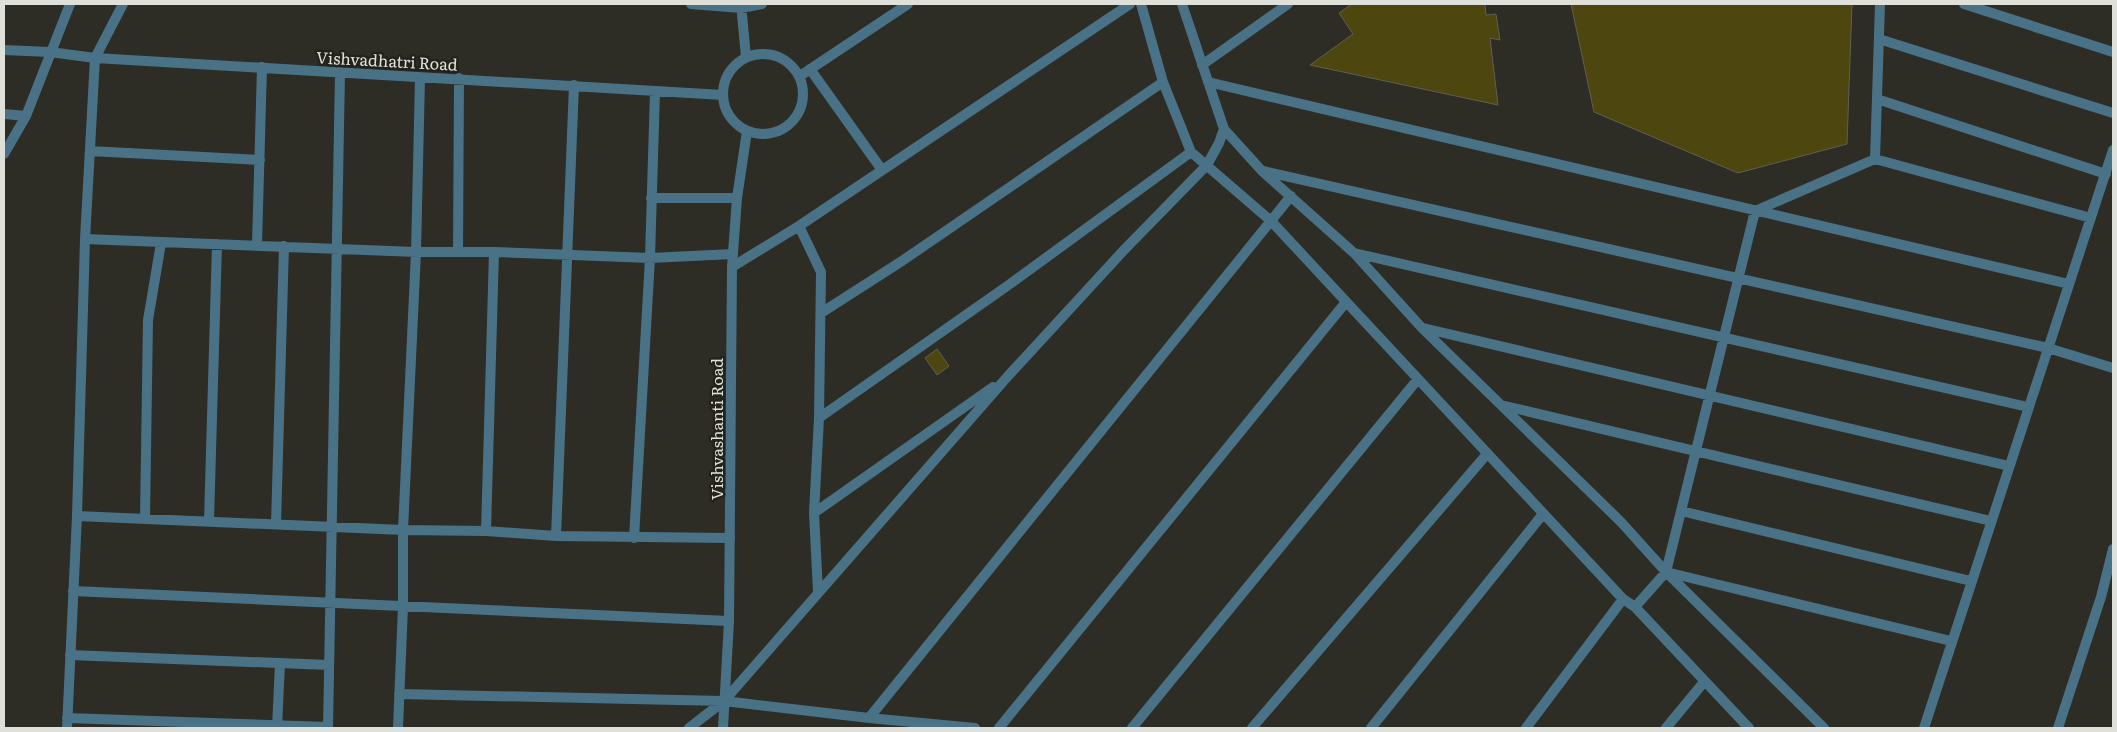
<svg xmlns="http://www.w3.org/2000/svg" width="2117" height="732" font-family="Literata,serif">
<rect width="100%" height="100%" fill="#2d2c25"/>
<!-- building -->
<path fill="#4d470f" stroke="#5f5f56" d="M1352,4H1485L1486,15L1496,14L1500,40L1490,38L1498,105L1310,65L1353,34L1339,13Z
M1571,4H1852L1847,144L1738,173L1594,112Z
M937,349L949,366L937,375L925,358Z"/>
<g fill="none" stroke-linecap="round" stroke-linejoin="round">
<!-- minor -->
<path stroke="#497286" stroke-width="10" d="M691,4L741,8L762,4
M741,4L746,57
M1141,4L1163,82L1191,152L1271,221L1623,599L1635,607L1749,728
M1182,4L1224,129L1262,171L1354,253L1422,328L1621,522L1666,572L1824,728
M1964,4L2113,52
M1879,39L2113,113
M4,50L50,52L95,58L723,95
M1202,65L1288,4
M810,69L882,170
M1208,82L2069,284
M1877,99L2106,174
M4,114L26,116
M90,151L260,160
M4,154L26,116L70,4
M1875,159L1880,4
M1263,171L2048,348L2113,368
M651,198H737
M799,226L821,272L819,418L814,513L818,592
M85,239L416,252H494L650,258L733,254
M257,244L262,67
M458,251L459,78
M1354,253L2028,407
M732,267L799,226L1130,4
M821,313L902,261L1163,82
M1423,328L2009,466
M1505,406L1991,521
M819,418L1010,284L1191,152
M1681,511L1971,581
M814,513L993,387
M77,516L403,530L486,531L556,536L730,538
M145,519L148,320L161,243
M209,521L217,244
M276,524L284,246
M486,531L494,252
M556,536L574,85
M634,538L650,258L655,91
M73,591L729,621
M1635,607L1666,572
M1951,641L1666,572L1755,211L1875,159L2091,218
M70,655L329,665
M399,694L724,701L869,718L975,728
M67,718L328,727
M869,718L1291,196
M67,728L77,516L85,239L95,58L123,4
M277,728L280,663
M328,728L340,73
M398,728L403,606V530L416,252L420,78
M689,728L724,701L1008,376L1124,250L1207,165L1219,143L1224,129
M999,728L1346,302
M1132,728L1418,379
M1252,728L1487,454
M1371,728L1543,514
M1526,728L1623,599
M1666,728L1704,682
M1924,728L2113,150
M2058,728L2101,597L2113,549"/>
<!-- tertiary -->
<path stroke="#497286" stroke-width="10" d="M723 94a40 40 0 1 1 80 0a40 40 0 1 1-80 0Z
M800,76L908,4
M723,728L729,621L732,267L737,198L747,131"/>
</g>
<g text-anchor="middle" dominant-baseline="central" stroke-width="5" stroke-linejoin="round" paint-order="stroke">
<!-- street labels -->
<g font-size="16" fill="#e0e0db" stroke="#23231c">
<text transform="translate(387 60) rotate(3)">Vishvadhatri Road</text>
<text transform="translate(716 429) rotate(-90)">Vishvashanti Road</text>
</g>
</g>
<!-- border -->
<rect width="2117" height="732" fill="none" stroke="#e0e0db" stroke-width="10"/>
</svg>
